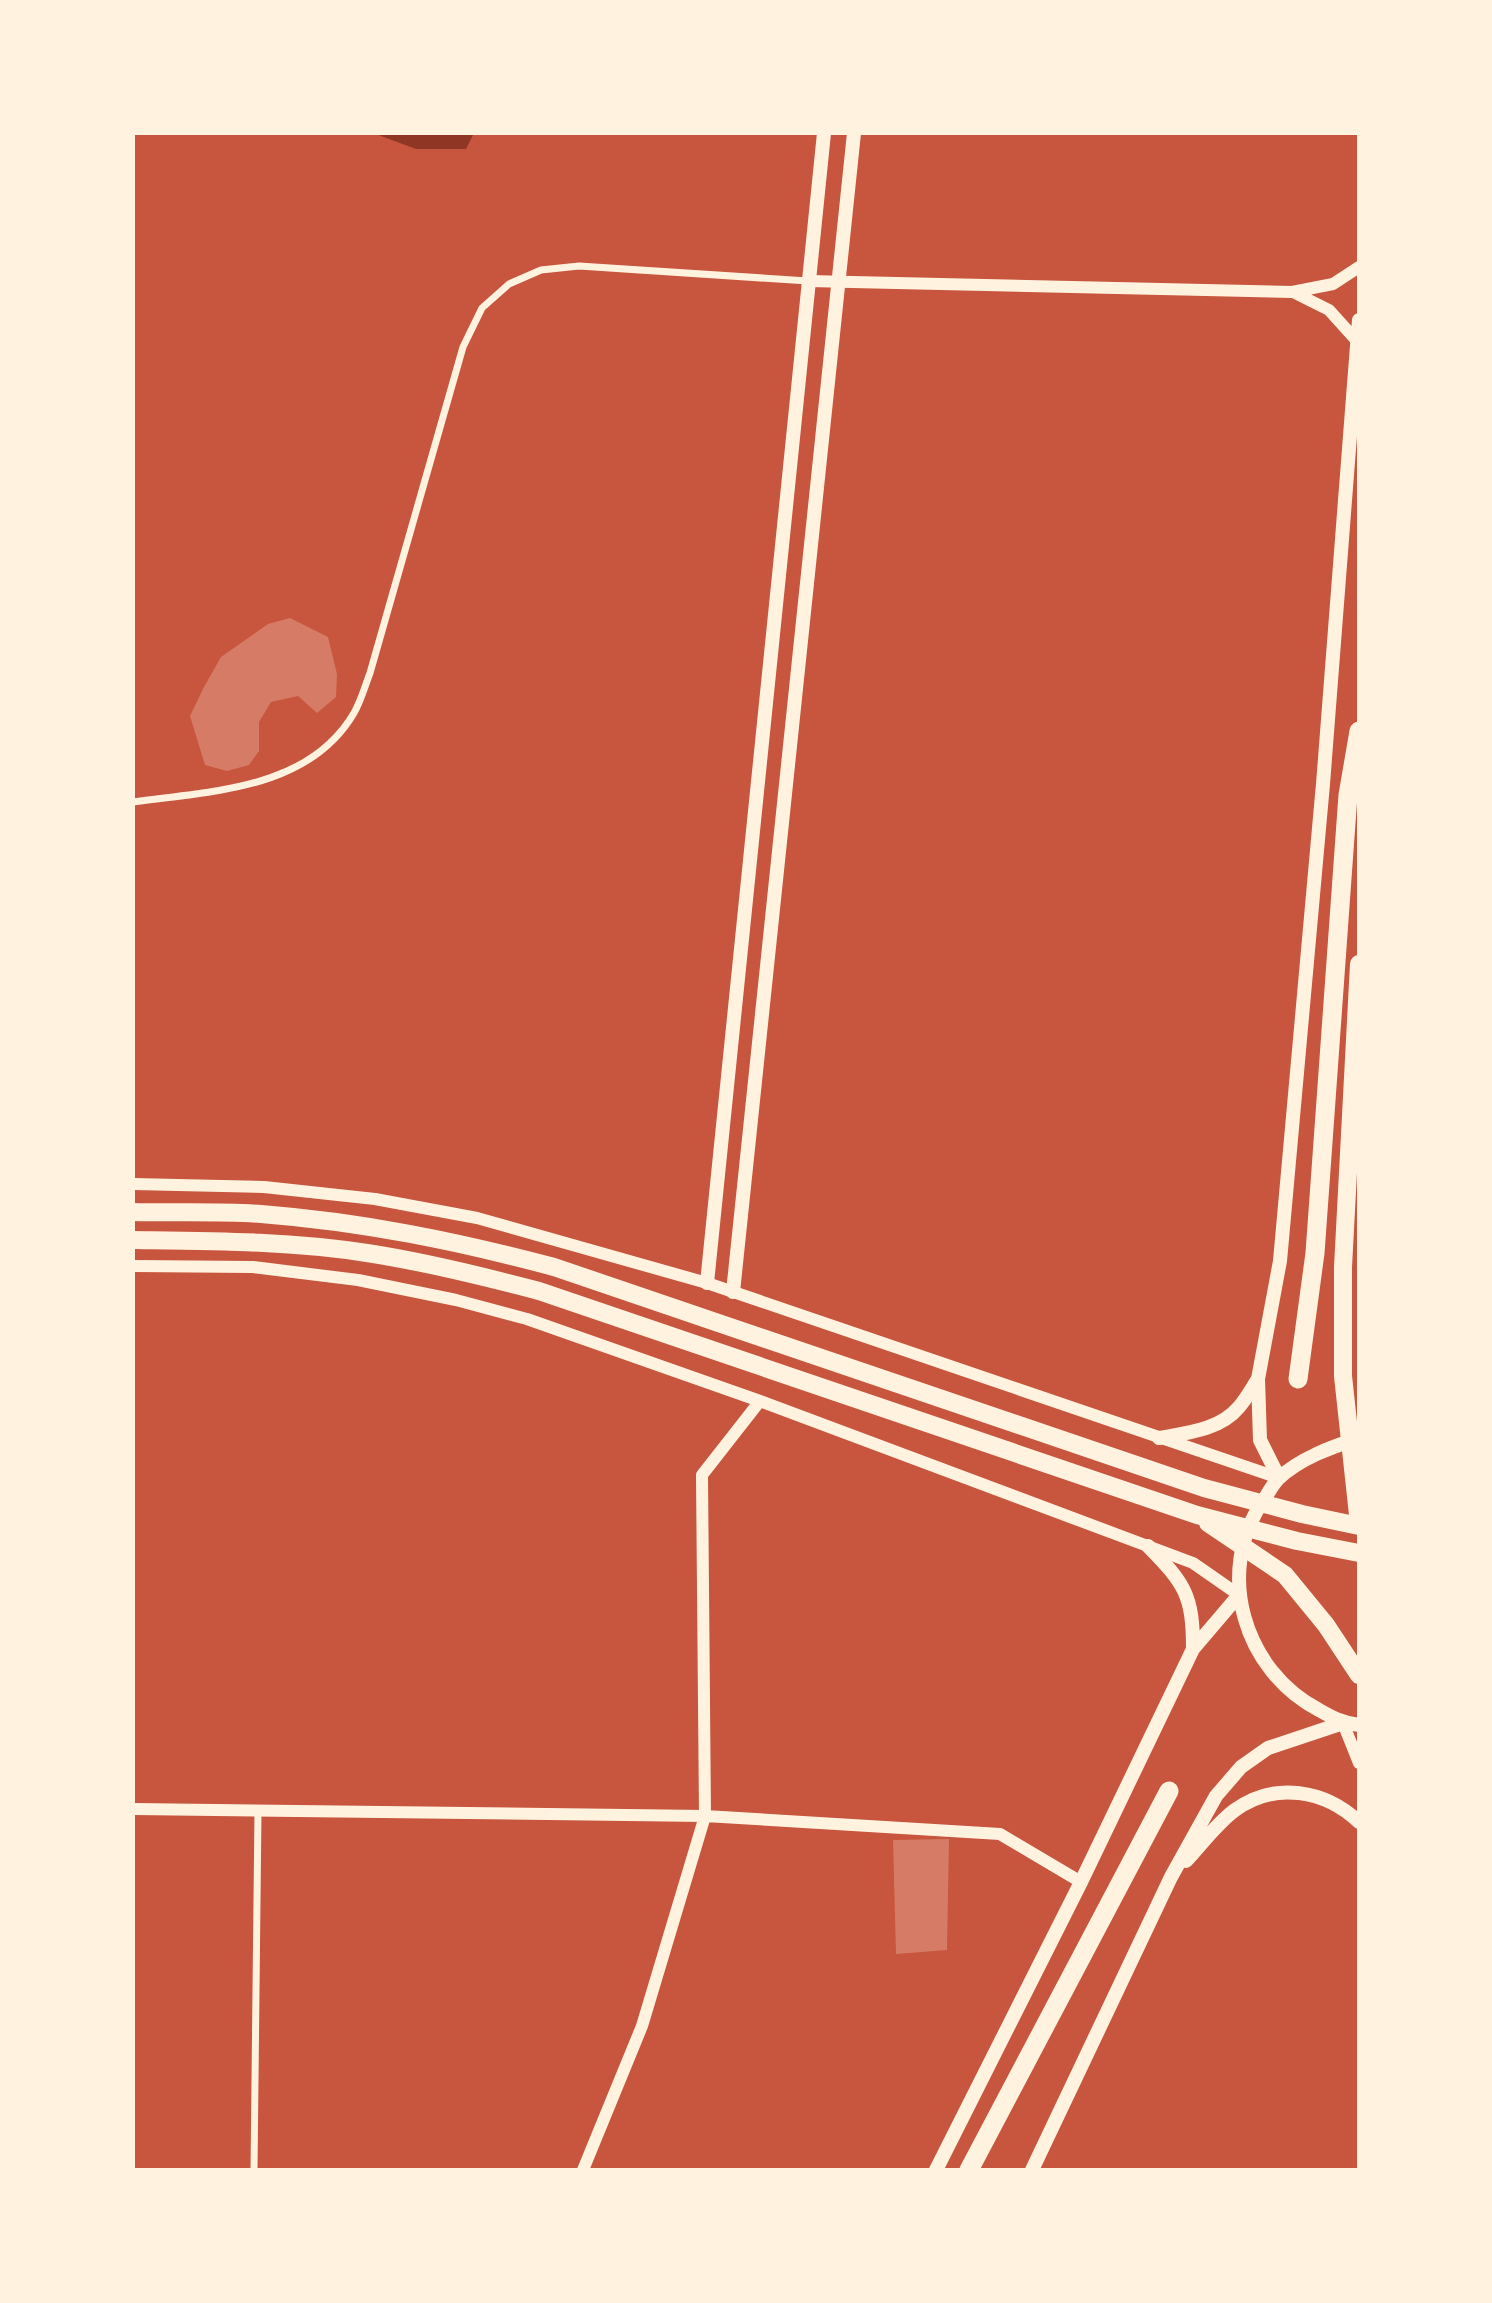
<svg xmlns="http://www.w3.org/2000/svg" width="1492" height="2303" font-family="'Public Sans',sans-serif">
<rect width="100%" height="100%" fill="#c8553d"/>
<!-- water -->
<path fill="#8f3625" d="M373,133H474L466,149H416Z"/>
<!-- building -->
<path fill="#d67c66" d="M290,618L328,637L337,674L336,697L317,713L298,696L271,702L259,722V751L249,765L227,771L205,765L190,716L204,687L221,657L268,624Z
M949,1839L947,1950L896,1954L893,1840Z"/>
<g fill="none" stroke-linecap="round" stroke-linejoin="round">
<!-- minor -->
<path stroke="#fff3e0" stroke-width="7" d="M133,802C211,791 309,790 354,713C361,701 365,686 370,673L463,347L482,308L509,284L541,270L579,266L808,281
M254,2170L258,1811"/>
<!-- tertiary -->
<path stroke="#fff3e0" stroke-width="12" d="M808,281L1292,292L1333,284L1359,267
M1293,292L1329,310L1357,341
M133,1184L264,1187L375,1199L477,1218L707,1283L1279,1478
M133,1266L253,1267L358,1280L456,1300L527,1319L760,1401L1193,1563L1239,1595
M1343,1723L1359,1763
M133,1809L705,1816L1000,1834L1081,1882
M583,2170L642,2026L705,1816L702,1475L760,1401"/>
<!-- secondary -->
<path stroke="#fff3e0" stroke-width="14" d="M707,1283L824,133
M733,1292L854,133
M1159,1438C1187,1433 1220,1430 1239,1407C1246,1399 1252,1388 1258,1379
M1359,1438C1332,1447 1300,1458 1278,1479C1272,1485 1268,1494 1263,1501C1214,1572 1244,1671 1319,1710C1333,1718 1343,1723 1359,1725
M1279,1478L1260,1440L1258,1379L1280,1261L1323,784L1359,320
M1148,1546C1185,1584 1193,1595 1193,1649
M1186,1861C1202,1844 1217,1823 1235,1810C1275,1781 1325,1790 1359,1822
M936,2170L1081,1882L1193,1649L1239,1595
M1032,2170L1171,1877L1216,1796L1241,1767L1268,1748L1343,1723"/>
<!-- primary -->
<path stroke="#fff3e0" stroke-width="18" d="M1359,964L1343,1267V1376L1359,1524
M133,1212C175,1213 219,1211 261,1214C363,1222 456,1241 554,1267L1204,1488L1302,1514L1359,1526
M133,1240C211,1241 290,1241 367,1253C426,1262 482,1276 539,1291L1197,1515L1297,1541L1359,1553
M1208,1523L1285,1575L1326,1625L1359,1675"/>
<!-- trunk -->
<path stroke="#fff3e0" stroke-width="19" d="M1298,1379L1315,1253L1348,795L1359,731
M969,2170L1169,1791"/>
</g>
<!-- border -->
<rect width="1492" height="2303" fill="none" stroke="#fff3e0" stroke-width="270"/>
</svg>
